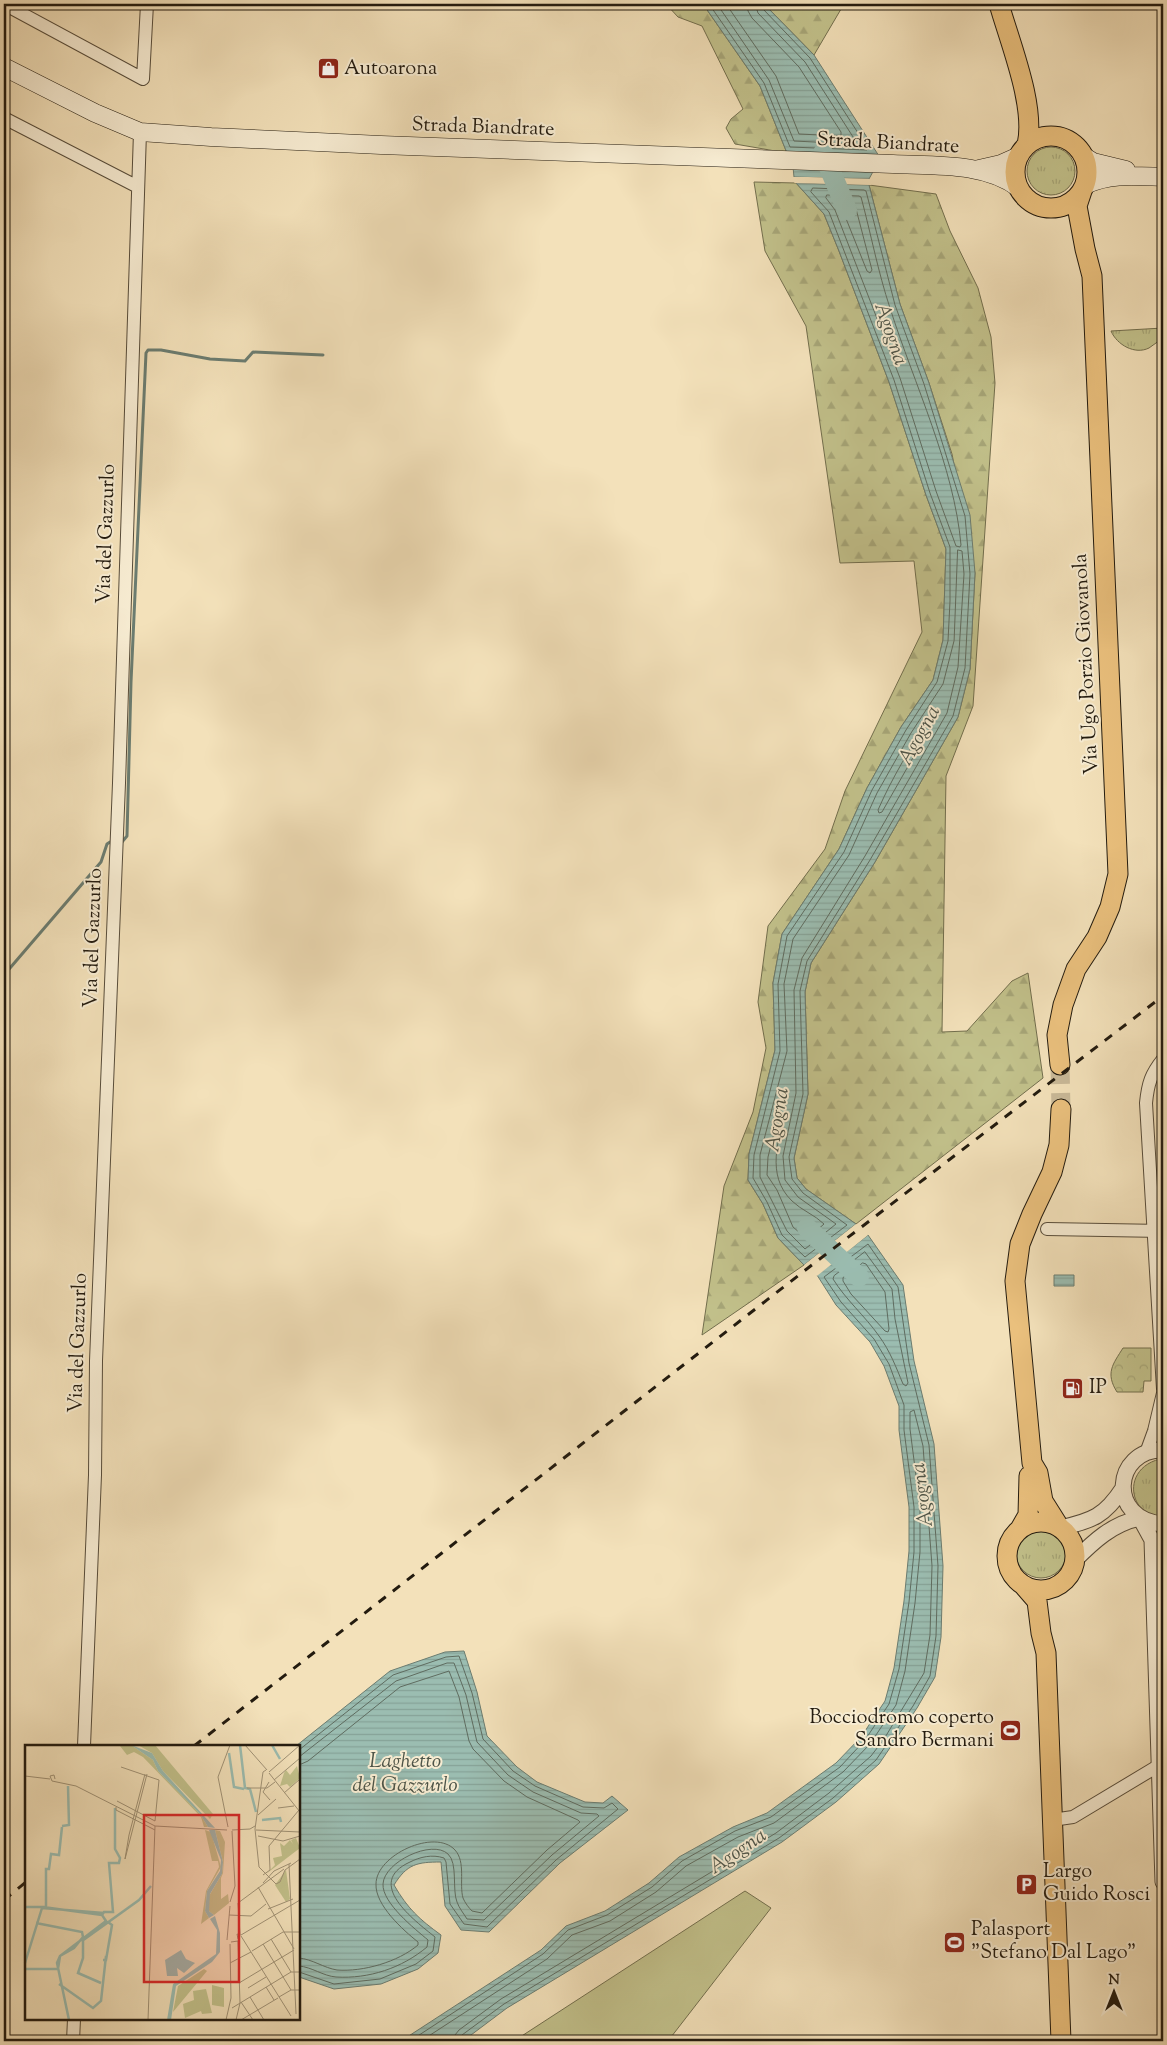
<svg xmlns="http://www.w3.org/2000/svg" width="1167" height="2045" font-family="'Sorts Mill Goudy',serif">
<defs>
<pattern id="grass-tufts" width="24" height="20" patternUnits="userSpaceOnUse" patternTransform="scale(1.25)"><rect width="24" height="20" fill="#c2c18b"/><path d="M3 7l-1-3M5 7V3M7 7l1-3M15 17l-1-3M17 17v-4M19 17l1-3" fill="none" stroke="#a6a577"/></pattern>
<pattern id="forest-firs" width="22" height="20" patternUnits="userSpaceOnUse" patternTransform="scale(1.25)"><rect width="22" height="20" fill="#c2c18b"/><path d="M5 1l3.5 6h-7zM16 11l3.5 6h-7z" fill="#a6a577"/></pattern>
<pattern id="park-crowns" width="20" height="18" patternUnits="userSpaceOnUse" patternTransform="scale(1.25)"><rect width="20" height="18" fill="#c2c18b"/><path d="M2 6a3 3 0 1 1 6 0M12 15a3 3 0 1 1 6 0" fill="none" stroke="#a6a577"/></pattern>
<pattern id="water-rules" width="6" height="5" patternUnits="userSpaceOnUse" patternTransform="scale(1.25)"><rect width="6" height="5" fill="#9bbdb1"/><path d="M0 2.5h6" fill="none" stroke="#85a297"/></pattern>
</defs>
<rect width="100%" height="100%" fill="#f3e1ba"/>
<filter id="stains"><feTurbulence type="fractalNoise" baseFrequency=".004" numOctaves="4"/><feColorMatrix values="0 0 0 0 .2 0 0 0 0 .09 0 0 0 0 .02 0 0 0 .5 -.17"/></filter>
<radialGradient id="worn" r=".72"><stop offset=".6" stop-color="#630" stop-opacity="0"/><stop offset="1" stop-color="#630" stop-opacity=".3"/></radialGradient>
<!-- grass -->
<path fill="url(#grass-tufts)" stroke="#726e4d" d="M1027 171a24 24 0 1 1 48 0a24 24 0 1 1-48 0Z
M1163,328V338C1158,341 1154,345 1149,348C1135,355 1117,345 1111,331Z
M1160,1459L1163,1460V1516C1129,1518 1120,1469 1160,1459Z
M1016 1553a25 25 0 1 1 50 0a25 25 0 1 1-50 0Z"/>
<!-- forest -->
<path fill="url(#forest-firs)" stroke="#726e4d" d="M666,4H703L760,86L787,153L735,144L726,128L731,119L743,109L702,26L678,17Z
M764,4H844L814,55Z
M754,182L796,183L824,214L839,251L889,382L926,495L946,549L943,640L933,680L901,727L867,788L839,849L782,934L773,983L775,1050L749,1154L748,1180L763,1204L778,1238L804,1265L702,1335L724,1186L753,1112L766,1048L758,1002L768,926L825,849L845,791L922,632L914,561L840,563L806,326L765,251Z
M869,185L936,194L950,231L978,288L991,337L995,383L973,706L946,776L942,1032L967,1031L1012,981L1028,973L1043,1078L856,1224L806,1189L797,1178L794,1158L808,1094L805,992L811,963L875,862L958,717L970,669L975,573L952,454L929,383L900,304Z"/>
<!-- park -->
<path fill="url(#park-crowns)" stroke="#726e4d" d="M1123,1348H1151V1381H1144L1143,1392H1117C1105,1373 1113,1364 1123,1348Z"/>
<!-- pitch -->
<path fill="#c2c18b" stroke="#726e4d" d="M745,1891L771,1908L668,2041H514Z"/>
<!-- water -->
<path fill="url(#water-rules)" stroke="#6b7c70" d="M703,4H764L814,55L879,156L787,153L760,86Z
M793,167L875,168L869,179L794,177Z
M796,183L869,185L900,304L929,383L970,515L975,573L970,669L958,717L875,862L811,963L805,992L808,1094L794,1158L797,1178L806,1189L856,1224L804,1265L778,1238L763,1204L748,1180L749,1154L775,1050L773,983L782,934L839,849L867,788L901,727L933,680L943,640L946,549L926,495L889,382L839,251L824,214Z
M868,1235L903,1285L914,1361L934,1444L943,1566L941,1637L935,1677L917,1708L879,1764L836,1802L782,1842L507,2008L463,2041H401L541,1950L566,1926L605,1911L649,1883L679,1857L733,1827L767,1813L836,1763L861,1737L885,1701L894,1668L904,1601L909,1551V1507L899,1430V1406L884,1366L870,1342L836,1305L817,1275Z
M1054,1275H1074V1286H1054Z
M464,1651L477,1692L487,1736L517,1767L537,1782L585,1802L603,1803L612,1796L628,1810L560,1863L489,1932L461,1930L445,1906L441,1862C417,1862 407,1864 394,1885C408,1909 419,1919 441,1935L438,1953L418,1969L381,1984L334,1989L299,1977V1746H296L390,1671L445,1652Z"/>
<!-- pier -->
<path fill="#f3e1ba" d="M792,177H808L872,179L869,182L794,180Z
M796,180L869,182L872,185L794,183Z
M856,1224L858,1226L806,1267L804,1265Z
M866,1233L868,1235L817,1276L815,1274Z"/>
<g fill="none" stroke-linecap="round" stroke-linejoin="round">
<!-- shore -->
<path stroke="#5f6c60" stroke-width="1" d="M709,4L764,83L790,147L867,150V147L810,58L763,9L761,4
M717,4L769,80L794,141L855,144V140L805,62L758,13L755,4
M726,4L776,76L799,134L841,136V132L799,67L752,18L748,11L747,4
M813,188L864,190L866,191L895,305L924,384L965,516L970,574L965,668L953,716L870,860L807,961L800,991L803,1094L789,1157L792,1179L803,1193L847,1225L805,1257L782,1235L767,1202L753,1178L754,1155L780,1051L778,984L787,936L844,852L872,790L906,730L937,682L948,641L950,601V547L930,493L894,380L829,212L811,192Z
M827,195L859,196L861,197C871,234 878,272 890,308C914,384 954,466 961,545L960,547L956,546L936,491L900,378L835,210L826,198Z
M843,203L855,205L872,270L870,273L867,271L841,206Z
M958,550L962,551L964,574L958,667L947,713L865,856L802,958L794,990L796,1093L783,1156L785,1180L798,1197L836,1224L805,1249L787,1231L760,1177V1155L787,1051L784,984L793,939L849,855L877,793L911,733L943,684L954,641Z
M934,716L935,719L882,812L879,813L878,810C892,778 911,746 931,717Z
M784,1103L786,1106C779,1139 765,1175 792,1201C801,1210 815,1215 824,1224L807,1239L793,1227L777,1190L767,1175L768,1157L781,1105Z
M865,1252L892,1289L895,1319L908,1383L906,1386L903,1384C896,1367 890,1351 879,1336C865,1316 846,1300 833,1279L834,1276Z
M863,1263L866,1264L885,1292L889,1329L888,1332L885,1331L851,1294L843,1281V1278Z
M299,1750L393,1675L446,1657L459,1656L472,1693L483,1739L513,1771L535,1786L583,1807L604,1808L612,1803L618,1809L556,1860L487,1927L464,1924L450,1904L446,1862L444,1858C432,1854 420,1857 410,1862C364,1883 414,1920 435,1937L433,1951L416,1964L380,1979L334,1984L299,1972
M299,1757L396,1681L447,1663H454L466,1695L477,1742L508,1775L533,1792L581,1813L597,1814L599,1816L552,1855L484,1920L467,1919C464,1914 459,1908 457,1902C452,1890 458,1863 448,1854C432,1839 384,1862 383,1884C382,1903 415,1929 428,1940L427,1947C402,1968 369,1979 336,1977C323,1976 312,1967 299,1966
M299,1765L308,1761L400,1687L449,1671L459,1697L469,1741L473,1749L504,1781L527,1797L578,1820L580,1822L547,1850L482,1913L472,1911C469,1908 465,1903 463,1898C459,1884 466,1862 455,1850C435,1828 376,1855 376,1884C375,1905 403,1930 418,1942V1945C398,1962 363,1972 337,1970C324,1968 312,1959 299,1958
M410,2041L543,1954L568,1930L607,1915L652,1887L682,1861L735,1831L771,1817L840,1767L865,1740L889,1704L899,1669L909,1602L914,1552V1507L904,1430V1405L889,1364L874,1339L841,1302L824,1277L868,1244L898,1287L909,1363L929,1445L938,1566L936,1636L930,1676L913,1706L876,1760L833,1798L779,1838L504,2004L462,2035L460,2041
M421,2041L547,1959L572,1935L610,1921L656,1892L686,1866L738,1837L774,1823L843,1772L870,1744L896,1705L905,1671L915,1603L920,1552V1507L910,1429V1412L914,1410L923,1446L932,1566L930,1635L924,1673L884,1739L871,1756L829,1793L776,1833L501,1999L459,2030L455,2035L454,2041"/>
<!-- stream -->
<path stroke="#6b7c70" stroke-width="3" d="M122,842L127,836L131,682L146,353L148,350H161L210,359L245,361L253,352L323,355
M4,975L101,862L107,844L110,842"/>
<!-- river -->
<path stroke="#9bbdb1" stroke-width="20" d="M823,153L847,210
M807,1228L859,1277"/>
<!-- primary-tunnel -->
<path stroke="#c9b998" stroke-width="19" stroke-dasharray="19 9" stroke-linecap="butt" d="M1060,1065L1061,1109"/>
<defs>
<path id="minor" d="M4,4L143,79L147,4
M4,118L138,187
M1163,1059C1151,1074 1148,1083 1146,1103L1163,1389
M1047,1229L1163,1231
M1146,1453L1154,1431L1163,1393
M84,1746L95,1475L96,1361L119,783L140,132
M1052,1820L1073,1817L1163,1763
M73,2041L74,2019"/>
<path id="tertiary" d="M1163,1450C1113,1449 1107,1520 1163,1524
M1060,1528C1092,1521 1105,1516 1123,1488
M1074,1561C1094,1541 1112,1524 1140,1518L1152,1540L1163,1882"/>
<path id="secondary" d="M4,67L95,113L140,132L211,137L381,145L893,164C933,166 985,162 1019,188
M1083,156L1093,162L1126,170
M979,169L1001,164L1019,156
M1085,185C1110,173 1136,176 1163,177"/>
<path id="primary" d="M999,4C1010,43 1036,106 1027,145
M1015 172a36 36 0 1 1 72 0a36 36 0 1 1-72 0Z
M1060,1065L1057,1035L1063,1005L1076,969L1097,937L1110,907L1118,874L1092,276L1085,249L1077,206L1082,191
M1007 1556a34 34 0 1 1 68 0a34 34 0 1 1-68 0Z
M1060,1528L1043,1501L1038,1473L1032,1463L1015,1281L1020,1244L1032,1214L1052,1172L1059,1145L1061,1109
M1020,1529L1028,1515L1029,1476
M1024,1586L1037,1601L1041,1633L1046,1653L1061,2041"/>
</defs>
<!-- minor casing -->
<use href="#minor" stroke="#574c3a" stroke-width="14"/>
<!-- tertiary casing -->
<use href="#tertiary" stroke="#574c3a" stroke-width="17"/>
<!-- secondary casing -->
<use href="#secondary" stroke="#231b0f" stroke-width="19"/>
<!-- primary casing -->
<use href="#primary" stroke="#231b0f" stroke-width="21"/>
<!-- minor -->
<use href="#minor" stroke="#f7ecd2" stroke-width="12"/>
<!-- tertiary -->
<use href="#tertiary" stroke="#f7ecd2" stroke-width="15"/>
<!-- secondary -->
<use href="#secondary" stroke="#f7ecd2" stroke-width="18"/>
<!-- primary -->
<use href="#primary" stroke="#eac07d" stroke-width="19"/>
<!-- rail -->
<path stroke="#231b0f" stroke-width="3" stroke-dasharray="9 9" stroke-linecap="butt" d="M194,1746L808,1268L1163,996
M4,1900L26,1882"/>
</g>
<!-- icons -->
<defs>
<symbol id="shop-square" viewBox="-11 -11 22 22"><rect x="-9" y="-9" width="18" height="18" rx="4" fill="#8f2418" stroke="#f7ecd2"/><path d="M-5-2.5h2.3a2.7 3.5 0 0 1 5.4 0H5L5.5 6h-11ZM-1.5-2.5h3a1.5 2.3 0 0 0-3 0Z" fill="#fff"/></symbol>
<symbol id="fuel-square" viewBox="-11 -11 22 22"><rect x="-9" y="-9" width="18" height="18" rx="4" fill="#8f2418" stroke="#f7ecd2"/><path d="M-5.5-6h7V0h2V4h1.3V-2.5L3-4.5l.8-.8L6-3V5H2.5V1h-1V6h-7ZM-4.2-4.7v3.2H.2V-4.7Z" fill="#fff"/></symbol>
<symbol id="stadium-square" viewBox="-11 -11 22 22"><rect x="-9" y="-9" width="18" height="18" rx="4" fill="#8f2418" stroke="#f7ecd2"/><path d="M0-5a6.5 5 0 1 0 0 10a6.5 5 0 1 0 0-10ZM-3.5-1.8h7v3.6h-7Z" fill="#fff"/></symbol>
<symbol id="parking-square" viewBox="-11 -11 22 22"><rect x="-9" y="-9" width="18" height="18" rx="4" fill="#8f2418" stroke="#f7ecd2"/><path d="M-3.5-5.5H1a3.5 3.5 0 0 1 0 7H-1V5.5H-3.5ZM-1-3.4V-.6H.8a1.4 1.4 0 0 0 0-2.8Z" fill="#fff"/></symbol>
</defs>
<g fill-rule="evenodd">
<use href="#shop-square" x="316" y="56" width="25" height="25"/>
<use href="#fuel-square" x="1060" y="1376" width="25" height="25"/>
<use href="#stadium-square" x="998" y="1718" width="25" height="25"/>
<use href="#parking-square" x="1014" y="1872" width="25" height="25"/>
<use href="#stadium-square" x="942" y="1930" width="25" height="25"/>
</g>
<g text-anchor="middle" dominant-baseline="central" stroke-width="4" stroke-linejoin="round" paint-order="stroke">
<!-- poi labels -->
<g font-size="20" fill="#231b0f" stroke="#f7ecd2" text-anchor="start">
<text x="344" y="69">Autoarona</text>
<text x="1089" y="1388">IP</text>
<text x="994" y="1718" text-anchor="end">Bocciodromo coperto<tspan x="994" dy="23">Sandro Bermani</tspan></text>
<text x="1043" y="1872">Largo<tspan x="1043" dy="23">Guido Rosci</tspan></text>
<text x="971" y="1930">Palasport<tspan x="971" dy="23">"Stefano Dal Lago"</tspan></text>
</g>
<!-- street labels -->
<g font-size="20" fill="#231b0f" stroke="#f7ecd2">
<text transform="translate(483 128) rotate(2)">Strada Biandrate</text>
<text transform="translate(888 144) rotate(3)">Strada Biandrate</text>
<text transform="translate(107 534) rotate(-88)">Via del Gazzurlo</text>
<text transform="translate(1087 664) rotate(-93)">Via Ugo Porzio Giovanola</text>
<text transform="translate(94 938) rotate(-88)">Via del Gazzurlo</text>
<text transform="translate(79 1343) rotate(-88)">Via del Gazzurlo</text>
</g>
<!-- water labels -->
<g font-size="21" font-style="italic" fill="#4d5448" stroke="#f7ecd2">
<text transform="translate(890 334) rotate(71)">Agogna</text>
<text transform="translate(920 736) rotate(-61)">Agogna</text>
<text transform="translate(778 1120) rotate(-81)">Agogna</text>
<text transform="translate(923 1495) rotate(-97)">Agogna</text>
<text x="405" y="1762">Laghetto<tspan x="405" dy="24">del Gazzurlo</tspan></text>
<text transform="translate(738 1852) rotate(-34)">Agogna</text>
</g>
</g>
<!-- overview -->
<g transform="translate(25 1745)">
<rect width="275" height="275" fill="#f3e1ba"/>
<path d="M272,21L275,33L265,42L262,39L255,41L259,28L261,25L265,30ZM271,93L275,103L241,129L250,120L248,113L257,111L255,98L259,101L265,95L268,99L266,95Z" fill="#c2c18b"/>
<path d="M84,0H106L128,15L133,26L175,69L183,82H179L176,72L118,12L109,7L102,10L95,1ZM113,0H130L188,69L185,74L138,26L127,8ZM180,85L186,87L196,122L182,146L180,166L184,173L176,179L181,146L194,122L193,116H187ZM190,85L195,86L200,97L198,128L196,133V154L203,149L204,158L189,170L184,166V151L197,129L198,117Z" fill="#c2c18b"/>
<path d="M261,125L265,154L261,157L250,140Z" fill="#c2c18b"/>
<path d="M179,224L182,226L148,267L153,241ZM187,240L199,243V262L187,260ZM181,244L187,268L177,269L176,266L160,273L158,259L169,255L168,246Z" fill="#c2c18b"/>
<path d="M106,0L127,8L138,26L190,83L183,82L175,69L133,26L128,15ZM184,85H190L198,117L197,129L185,149L184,166L189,170L184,173L180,166L182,146L195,126L196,115ZM190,171L195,188V207L187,217L151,241L146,275H142L148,239L191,209L192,185L185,174ZM156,205L161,214L170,218L159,228L152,223L153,231H142L140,215Z" fill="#9bbdb1"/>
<path fill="none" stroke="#9bbdb1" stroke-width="2.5" d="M215,0L220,43L225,44L231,67M247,0L255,14M204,8L209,42L219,44M237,75L255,73L256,77M37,81L44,80L43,41M0,162H21V124H24L26,109L34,110L37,82M18,162L77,170M58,195V213L53,228L76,238M57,196L114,155L126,141M78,215H81L87,180L83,177M0,218L17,163L79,168M0,224H33L35,211L49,203L58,192L57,187L11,178M34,239L68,263L76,256L81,211M44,275L32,218L35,211L81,176L77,170L79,167H88L84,118H94L95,113L90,104V63"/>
<path fill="none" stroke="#a09276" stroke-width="1" d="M220,0L242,25M241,25L238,27L230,84L234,122L251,139L255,137L260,125L275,114M244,27L275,0M244,28L275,67M120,29L104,90L100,114L122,29M0,31L25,34M30,34L29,30L25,31L27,36L51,41L130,81L202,85M249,35L275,13M244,37L238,47L245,55M222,43H242L250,37M259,48L275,34M92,56L130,76L134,35L96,22M91,62V65L130,85M253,63L269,61M233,70L251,54M203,82L193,32L205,0M207,85L225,84L230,81M231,85L275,87M233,91L258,96L275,91M244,101L274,65M264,119L271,269M238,130L245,125L244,101M238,138L249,126L266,118M233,142L269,204M205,157L210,141L207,86M243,164L268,154M204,170L226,171L241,159M215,189L213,158L259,124M216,191L266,271M213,194L212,189L216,190L275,155M246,194L266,227M202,195L205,161M206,197L213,196L215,258L211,275M238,199L266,245M227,206L258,187H275M205,218L226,207M214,238L269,205M241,242L249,255M223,243L241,232M225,252L239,275M254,252L266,245H275M216,257L228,275M207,263L266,227H275M123,275L130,81M201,275L206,253L205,199M216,275L253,253"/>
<path fill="#d62828" fill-opacity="0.15" stroke="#d62828" stroke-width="2.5" d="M119,70H214V237H119Z"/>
<rect width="275" height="275" fill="none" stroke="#231b0f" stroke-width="2.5"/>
</g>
<!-- margin -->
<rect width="1167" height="2045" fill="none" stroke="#f3e1ba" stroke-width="20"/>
<rect x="5" y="5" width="1157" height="2035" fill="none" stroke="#231b0f" stroke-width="2.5"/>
<rect x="10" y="10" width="1147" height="2025" fill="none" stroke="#231b0f"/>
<!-- north arrow -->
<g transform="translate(1114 1992)" stroke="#f7ecd2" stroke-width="4" paint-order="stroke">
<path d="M0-4L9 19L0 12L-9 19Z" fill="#231b0f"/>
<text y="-8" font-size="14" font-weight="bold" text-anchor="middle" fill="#231b0f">N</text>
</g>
<rect width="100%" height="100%" filter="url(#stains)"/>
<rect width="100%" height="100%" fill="url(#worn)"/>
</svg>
